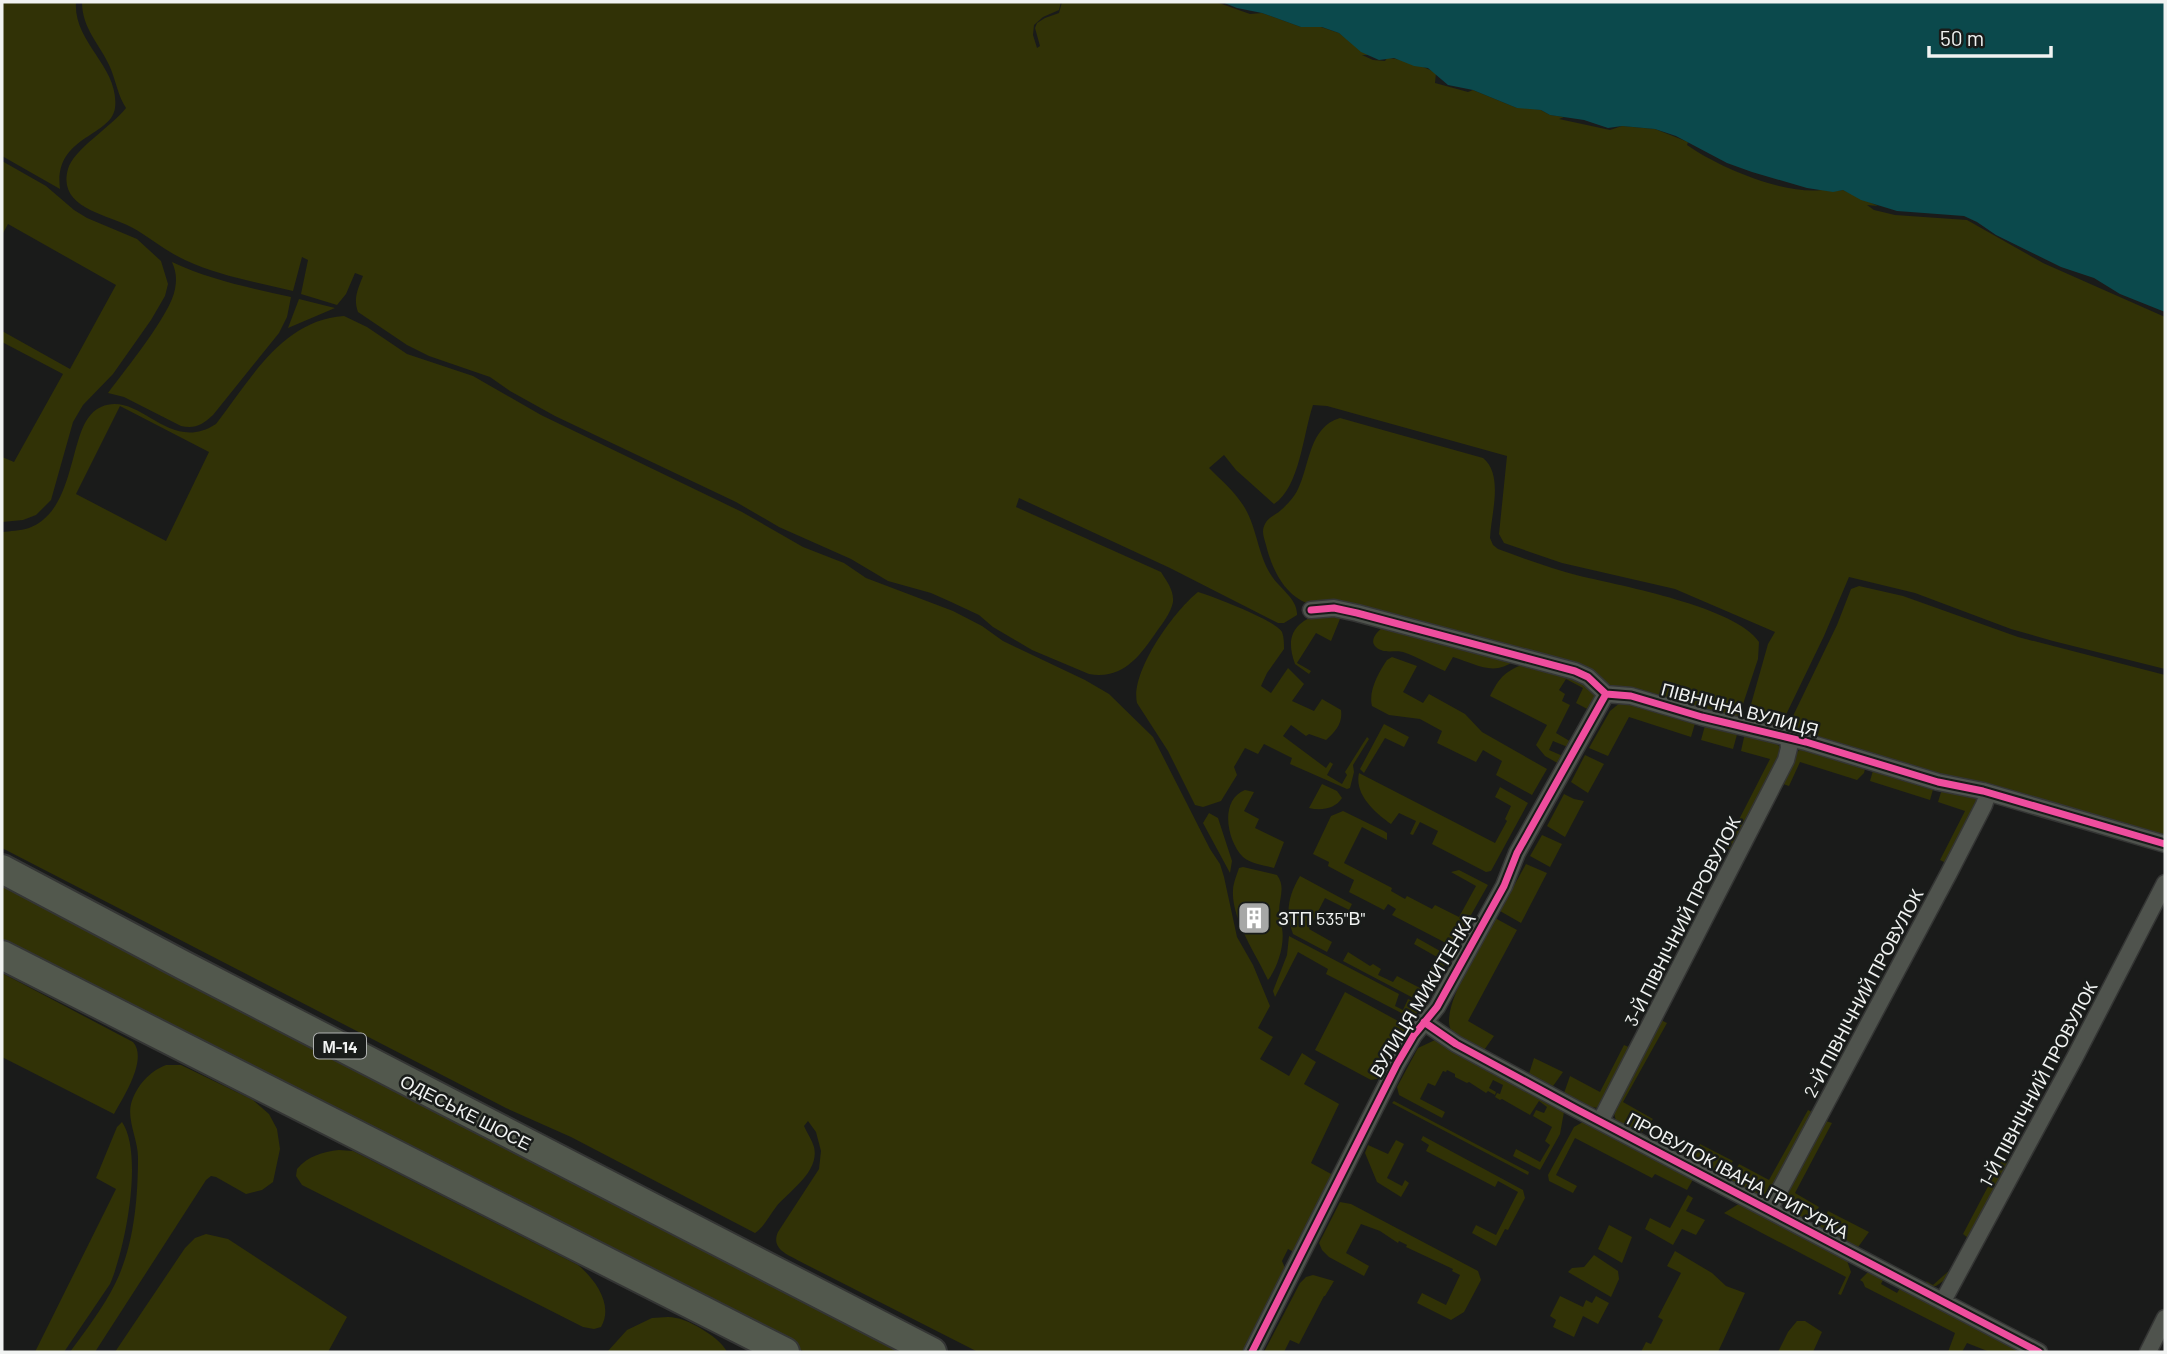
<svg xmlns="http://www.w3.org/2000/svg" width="2167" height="1354" font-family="Barlow,sans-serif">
<rect width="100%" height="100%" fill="#1a1b1a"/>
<!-- green -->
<path fill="#313206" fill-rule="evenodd" d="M2,2H76C73,43 120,67 115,108C111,137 53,136 60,189L2,156Z
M82,2H1061L1059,10L1043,17L1034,25L1033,35L1037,48L1040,46L1035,28L1037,23L1045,18L1059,13L1062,2H1216L1250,14L1262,13L1301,27H1321L1339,33L1368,55H1362L1373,60L1385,61L1387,58C1398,58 1427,67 1436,73L1435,83L1468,92L1473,90L1517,108H1529L1541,110L1550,115L1564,117L1559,119L1610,130L1622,126L1655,129L1688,142L1687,145C1718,167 1784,195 1822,190C1830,189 1834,192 1843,190L1878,206L1867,205L1874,210L1895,215L1967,220L2043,263L2165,317V669L2053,641L2011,629L1915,593L1849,577L1824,636L1781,725L1773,729L1753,724L1748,715L1768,644L1775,632L1675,589L1562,563L1504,543L1499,534L1507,456L1327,406L1313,405C1303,434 1300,487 1274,504L1236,470L1224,455L1209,468C1221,480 1234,491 1243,505C1257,526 1257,553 1271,575C1279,588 1298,599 1297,615L1284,623H1278L1170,568L1019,498L1016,507L1161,572C1167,582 1174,590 1173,602C1171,612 1163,623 1157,631C1140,656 1123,680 1089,674L1032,650L993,627L979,615L949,601L931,593L888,581L851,559L779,527L736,502L555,416L510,391L490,377L429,356L407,345L358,312C353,298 358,289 363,276L355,273L346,294L337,305L301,294L308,260L302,257L293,291C257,282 219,276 185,260C165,251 150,237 131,227C106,214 57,208 68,169C73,150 112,126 126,108C118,96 116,81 110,67C100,44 82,29 82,2Z
M2,161L46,186L74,210L87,218L137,239L161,261L168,284L165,296L151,320L113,374L83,405L73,422L51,500L36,515L23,520L2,522V457L14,462L63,374L2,342V331L70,369L116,285L8,224L2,235Z
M172,262C210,280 251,288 291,297L287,317L279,333L213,415C202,425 195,429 181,426L124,397L108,393C125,370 171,314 175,289C177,279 176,271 172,262Z
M299,299L335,308L288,328Z
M344,316L367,327L407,354L473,376L541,415L742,512L803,547L844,563L866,578L953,611L982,626L1003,641L1085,680L1109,694L1153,737L1210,849L1220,864L1224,877L1237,937L1253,965L1270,1006L1258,1028L1273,1037L1260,1059L1289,1076L1302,1053L1316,1062L1304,1084L1339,1104L1311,1163L1333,1175L1294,1252L1288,1249L1282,1261L1285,1268L1242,1352H978L803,1263C790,1255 770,1250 778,1232L819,1169L821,1151L816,1132L808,1121L804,1126C807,1133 812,1140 814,1147C820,1172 789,1191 776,1207C769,1216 764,1227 755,1233L571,1137L506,1108L2,848V532C10,531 20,531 29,528C66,514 69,465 81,432C85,422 90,412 101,407C140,390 168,455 216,424C250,380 282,320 344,316ZM120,406L209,452L166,541L76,494Z
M1340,418L1483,458C1504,475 1491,514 1490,538L1493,545L1498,549C1525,559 1553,569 1580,576C1622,586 1736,607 1759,642L1758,659L1739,716L1735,720L1309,604C1284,595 1272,569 1266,545C1264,538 1261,531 1265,524C1268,517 1276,515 1281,510C1287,505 1295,496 1298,489C1310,464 1309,427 1340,418Z
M1859,586L1903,596L2018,637L2165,675V838L1965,784L1801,735L1794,729L1792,718L1837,625L1851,589Z
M1198,592C1212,596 1277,621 1282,632C1284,637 1284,644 1284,649L1267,673L1261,686L1271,693L1288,668L1304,684L1292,701L1314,711L1322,699L1341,710C1343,723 1335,732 1326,740L1309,734L1306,736L1291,725L1283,736L1326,768L1330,762L1333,764L1327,775L1342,784L1347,775L1345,772L1367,737L1369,739L1353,765L1354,772L1350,788L1347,789L1290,764L1292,758L1264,744L1258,754L1245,748L1234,767L1237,775L1221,801L1203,807L1195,805L1168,751L1137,703C1130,672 1174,611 1198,592Z
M1324,612L1342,614L1331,641L1316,633L1297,663L1311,671L1309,674L1295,664C1284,634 1296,621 1324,612Z
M1386,625L1515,660C1494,677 1476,664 1453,657L1445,671C1431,665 1418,657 1403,652C1397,650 1387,653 1381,650C1365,643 1377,631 1386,625Z
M1392,657L1417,666L1403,692L1423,703L1429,694L1465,714L1482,732L1547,769L1532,795L1496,775L1502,761L1483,750L1476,762L1437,743L1442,731L1420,719L1389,715L1372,706C1368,691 1379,672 1387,660Z
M1526,663L1587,681L1596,694L1591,711L1576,703L1583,688L1566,679L1559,690L1565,694L1562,701L1570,705L1556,733L1573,743L1570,748L1553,741L1549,750L1565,757L1561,765L1545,756L1536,745L1547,725L1490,696C1500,676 1506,671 1526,663Z
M1621,702H1631L1696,720L1691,737L1629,717L1608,756L1589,748L1610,711Z
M1706,722L1738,731L1733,749L1701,740Z
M1384,724L1409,737L1404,747L1385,738L1364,773L1360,769Z
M1745,733C1761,737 1779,738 1784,755L1735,851L1725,847L1770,759L1741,751Z
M1802,748L1866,765L1864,773L1857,780L1800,762L1789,786L1780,783L1797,752Z
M1585,755L1604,764L1588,793L1571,782Z
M1874,767L1934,786L1930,800L1870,781Z
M1359,773L1495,843L1507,821L1505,819L1511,806L1495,797L1500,787L1528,803L1491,871L1486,872L1432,844L1438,831L1420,822L1413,835L1410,834L1416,821L1399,813L1391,824C1376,813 1354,795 1359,773Z
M1322,784L1337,791L1342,798C1335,809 1321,811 1309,808Z
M1942,789L1980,798L1948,864L1940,860L1965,811L1938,802Z
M1245,790L1254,792L1244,811L1259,819L1255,828L1284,842L1274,868C1264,865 1251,864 1243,857C1227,841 1219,800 1245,790Z
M1564,794L1574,799L1584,801L1565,837L1547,826Z
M1343,811L1384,831L1387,833V840L1362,827L1344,863L1392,888L1391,891L1405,899L1407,896L1432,909L1435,905L1459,917L1476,886L1451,872L1459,870L1488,885L1454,945L1444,942L1392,915L1396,909L1388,904L1384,910L1349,892L1354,880L1328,866L1329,862L1313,854L1331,816Z
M1209,813L1218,818L1232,861L1230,873L1203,823Z
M1542,835L1562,844L1550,867L1530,856Z
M1526,864L1547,873L1521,923L1500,911Z
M1243,867L1277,875C1286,887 1279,898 1279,912C1279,917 1281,922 1282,928C1285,944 1278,967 1268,980C1256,954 1231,919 1233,890C1233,884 1237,874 1239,868Z
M1300,876L1352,904L1349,910L1325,898L1309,929L1332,942L1327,952L1293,934C1285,913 1288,896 1300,876Z
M2,885L905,1352H805L2,942Z
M1495,918L1517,930L1468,1021L1494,1036L1482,1053C1472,1047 1456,1041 1451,1030C1439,1009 1484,939 1495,918Z
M1289,936L1399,994L1395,1006L1403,1010L1408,999L1422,1005L1413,1019L1326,974L1328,969L1298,952L1275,997L1273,991L1287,955Z
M1417,938L1440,951L1445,964L1425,1000L1419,1001L1343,961L1348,952L1370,966L1373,964L1381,969L1378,975L1393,982L1397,976L1420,988L1437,957L1414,944Z
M2,973L133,1042C148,1059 124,1096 114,1114L2,1057Z
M1345,992L1409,1027L1382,1075L1377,1079L1371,1080L1315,1050Z
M1659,1019L1667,1023L1623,1102L1653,1119L1638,1136L1616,1121L1613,1110Z
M1435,1040L1559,1104L1564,1112L1560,1134L1540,1170L1513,1156L1516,1149L1540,1162L1550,1145L1545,1141L1552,1127L1533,1116L1536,1110L1544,1113L1547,1107L1539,1101L1530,1115L1502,1099L1500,1100L1495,1097L1497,1093L1500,1094L1503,1085L1493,1080L1489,1088L1496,1092L1495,1095L1488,1091L1486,1093L1469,1082L1467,1083L1455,1077V1074L1447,1070L1446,1072L1443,1071L1435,1086L1428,1083L1420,1099L1445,1112L1442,1118L1399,1095L1397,1087L1418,1048Z
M1624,1045L1631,1048L1598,1108L1583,1106L1563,1096L1570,1076L1600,1092Z
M1534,1058L1563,1072L1551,1089L1528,1077Z
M166,1065H181L253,1100L269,1114L277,1129L280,1149L273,1182L262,1190L246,1194L216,1177L211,1176L206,1180L95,1352H70C86,1330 103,1308 115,1284C134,1246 138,1199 138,1157C138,1140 127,1120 131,1104C136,1086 150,1071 166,1065Z
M1394,1101L1529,1172L1528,1175L1392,1103Z
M1808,1110L1816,1114L1771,1191C1757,1200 1742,1190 1729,1183L1739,1164L1769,1180Z
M1588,1119L1695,1176L1687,1190L1655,1174L1652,1178L1575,1138L1556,1175L1577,1186L1573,1193L1549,1181L1548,1175L1574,1127Z
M1823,1120L1832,1123L1795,1193L1819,1207L1811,1221L1806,1224L1788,1214L1783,1200Z
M122,1122C144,1154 125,1250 110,1284L64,1352H35L116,1189L96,1178L117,1127Z
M1423,1136L1523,1190L1525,1198L1508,1230L1505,1229L1496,1246L1472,1233L1476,1225L1496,1235L1518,1192L1498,1181L1495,1187L1426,1151L1429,1145L1421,1140Z
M1396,1140L1404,1144L1387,1178L1402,1186L1405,1180L1409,1183L1401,1197L1377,1182L1365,1153L1368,1145L1388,1154Z
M1700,1144L1733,1161L1721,1179L1691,1163Z
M339,1150L353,1151L578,1265C595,1279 614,1305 601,1327L594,1329L583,1327L302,1185L296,1176L297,1169C308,1156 322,1152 339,1150Z
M2004,1156L2012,1163L1949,1277L1936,1286H1928L1926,1281L1933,1285L1952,1268L1968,1238L1963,1234Z
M1688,1195L1693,1198L1686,1211L1705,1220L1696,1235L1682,1229L1673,1245L1645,1229L1650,1218L1670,1228Z
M1340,1202L1351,1204L1478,1271L1481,1280L1464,1312L1451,1320L1417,1303L1422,1293L1446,1305L1460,1275L1452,1271L1453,1269L1406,1247L1407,1245L1399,1241L1398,1243L1380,1231L1361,1224L1346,1253L1369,1266L1364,1276L1329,1257L1322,1250L1319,1243Z
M1745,1204L1845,1255L1851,1272L1841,1295L1838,1294L1846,1277L1724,1213L1737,1205Z
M1828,1211L1869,1232L1856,1250L1822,1232L1820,1227Z
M1609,1225L1632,1237L1622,1263L1598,1249Z
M206,1234L228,1239L347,1317L328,1352H115L185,1248L195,1238Z
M1675,1251L1712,1273L1726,1286L1745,1293L1718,1352H1641L1646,1342L1651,1344L1663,1320L1658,1317L1681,1273L1667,1266Z
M1594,1255L1618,1271L1619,1279L1611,1297L1568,1272L1572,1268L1584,1267Z
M1873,1271L1885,1276L1881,1284L1897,1293L1902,1285L2029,1352H1990L1967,1343L1962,1352H1948L1955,1333L1865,1287L1863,1282L1860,1280L1867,1273Z
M1313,1275L1334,1281L1325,1296H1324L1299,1344L1290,1340L1284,1352H1264L1300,1283L1306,1277Z
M1560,1296L1583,1307L1586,1300L1592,1303L1596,1296L1609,1303L1598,1324L1583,1316L1574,1337L1553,1327L1556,1320L1550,1316Z
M652,1318C660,1318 668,1316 676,1318C690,1320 722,1339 727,1352L608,1351L627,1330Z
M1797,1321H1805L1822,1332L1813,1352H1778L1788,1332Z"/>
<!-- water -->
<path fill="#0b494c" d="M1222,2H2165V312L2120,294L2094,278L2061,267L1996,235L1977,222L1964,216L1897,211L1861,200L1843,190L1833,192L1807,188L1752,172L1727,163L1676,136L1655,129L1622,126L1608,128L1584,120L1550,115L1541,110L1517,108L1473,90L1448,85L1428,68L1414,66L1394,58L1379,60L1361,52L1339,33L1322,27H1301L1262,13L1237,8Z"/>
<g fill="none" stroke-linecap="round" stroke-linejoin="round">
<defs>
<path id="minor" d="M1311,610L1334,608L1357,613L1575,671L1588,677L1606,694L1631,696L1702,717L1806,742L1938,782L1983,791L2165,844
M1424,1022L1456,1044L1578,1110L2039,1352
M1601,1120L1786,760L1789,748L1788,738
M1769,1210L1949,873L1984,805L1988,793
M1943,1301L2075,1057L2165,883
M1252,1352L1397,1064L1414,1035L1437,1007L1504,886L1517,853L1606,694
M2148,1352L2165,1318"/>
<path id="trunk" d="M2,869L183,965L932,1352
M2,955L785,1352"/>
</defs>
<!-- minor casing -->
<use href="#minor" stroke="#343534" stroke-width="19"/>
<!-- trunk casing -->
<use href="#trunk" stroke="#343534" stroke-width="32"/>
<!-- minor -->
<use href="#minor" stroke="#4f534d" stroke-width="16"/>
<!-- trunk -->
<use href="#trunk" stroke="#52584d" stroke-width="28"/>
<defs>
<path id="cycleway" d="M1311,610L1334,608L1357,613L1575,671L1588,677L1606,694L1631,696L1702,717L1806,742L1938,782L1983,791L2165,844
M1424,1022L1456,1044L1578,1110L2039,1352
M1252,1352L1397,1064L1414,1035L1437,1007L1504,886L1517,853L1606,694"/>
</defs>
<!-- cycleway casing -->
<use href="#cycleway" stroke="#191c1a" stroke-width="11"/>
<!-- cycleway -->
<use href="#cycleway" stroke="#ef4d9e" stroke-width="7"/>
</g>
<!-- icons -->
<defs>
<symbol id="building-square" viewBox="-11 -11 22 22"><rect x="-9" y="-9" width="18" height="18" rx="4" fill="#a6a7a6" stroke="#191c1a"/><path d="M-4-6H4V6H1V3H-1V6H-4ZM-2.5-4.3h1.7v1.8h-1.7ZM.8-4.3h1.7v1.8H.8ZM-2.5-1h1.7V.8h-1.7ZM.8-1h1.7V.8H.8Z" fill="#fff"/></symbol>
</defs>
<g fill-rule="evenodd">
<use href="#building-square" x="1235" y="899" width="38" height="38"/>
</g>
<g text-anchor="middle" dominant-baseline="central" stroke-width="5" stroke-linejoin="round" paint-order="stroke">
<!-- shield labels -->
<rect fill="#191c1a" stroke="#b0b2b1" stroke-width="2" x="314" y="1033.5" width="52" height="25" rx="5"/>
<g font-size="16" font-weight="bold" fill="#f1f3f2">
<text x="340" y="1046">М-14</text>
</g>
<!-- street labels -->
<g font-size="18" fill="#f1f3f2" stroke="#191c1a">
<text transform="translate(1740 709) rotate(15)">ПІВНІЧНА ВУЛИЦЯ</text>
<text transform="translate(1682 921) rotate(-63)">3-Й ПІВНІЧНИЙ ПРОВУЛОК</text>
<text transform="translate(1863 993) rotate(-62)">2-Й ПІВНІЧНИЙ ПРОВУЛОК</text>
<text transform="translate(1422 995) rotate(-59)">ВУЛИЦЯ МИКИТЕНКА</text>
<text transform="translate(2038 1084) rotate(-62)">1-Й ПІВНІЧНИЙ ПРОВУЛОК</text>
<text transform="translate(466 1112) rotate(27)">ОДЕСЬКЕ ШОСЕ</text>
<text transform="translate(1738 1175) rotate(28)">ПРОВУЛОК ІВАНА ГРИГУРКА</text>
</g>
<!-- poi labels -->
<g font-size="18" fill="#f1f3f2" stroke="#191c1a" text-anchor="start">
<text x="1278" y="918">ЗТП 535"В"</text>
</g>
</g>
<!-- border -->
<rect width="2167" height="1354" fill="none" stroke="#f1f3f2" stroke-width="7"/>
<!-- scale -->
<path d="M1929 46v10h122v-10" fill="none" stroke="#f1f3f2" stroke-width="3.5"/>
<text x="1940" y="46" font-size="21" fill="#f1f3f2" stroke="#191c1a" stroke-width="5" paint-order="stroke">50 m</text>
</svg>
